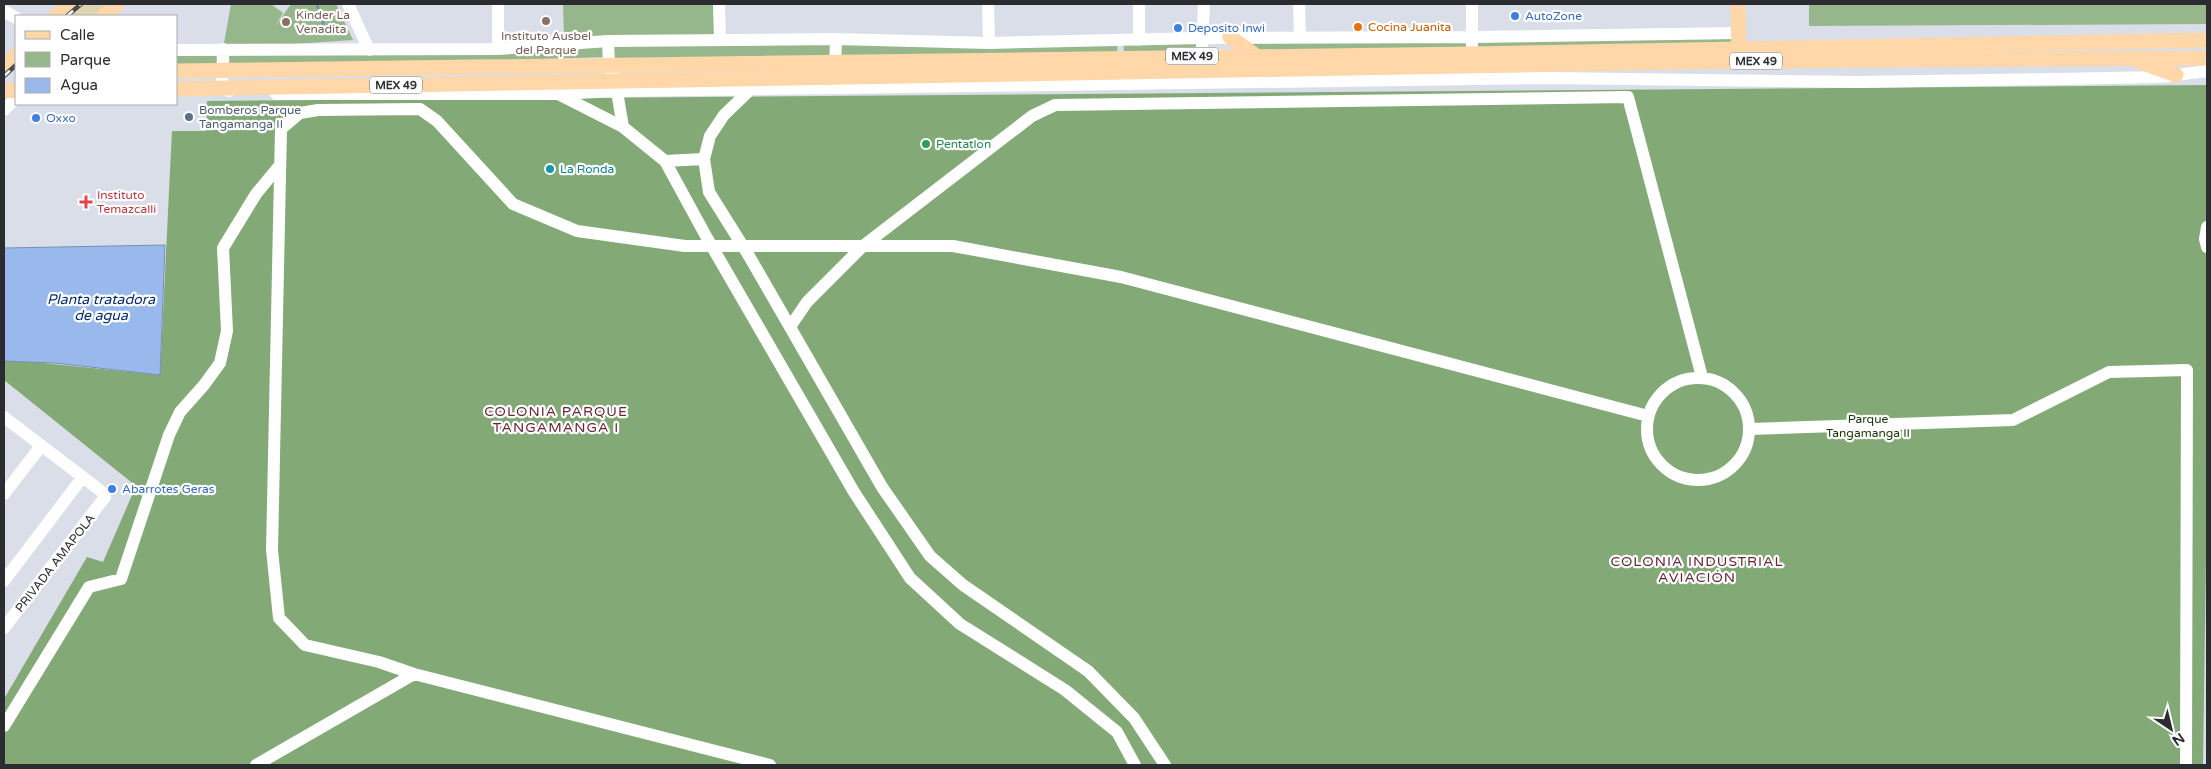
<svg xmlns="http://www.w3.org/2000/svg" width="2211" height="769" font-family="'Varela Round',sans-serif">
<rect width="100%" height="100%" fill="#d9dee8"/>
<!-- green -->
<path fill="#96b78c" d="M231,4H271L283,13L274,28L291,4H336L353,40L223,49Z
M563,4H718V38H564Z
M1809,4H2207V24L1809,26Z
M1734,36V45L1253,51L1239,40Z
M1118,41L1117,52L839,57V44Z
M1198,41V51L1124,53L1123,42Z
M836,42L833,57L613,60L611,44Z
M603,46L605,57L230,70L229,53Z
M221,49L220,65L176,66V50Z"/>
<!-- forest -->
<path fill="#83a977" d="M2207,85V489L2203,765H4V699L87,557L103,562L136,486L4,380V359L160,375L172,131H206L207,101Z"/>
<!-- sand -->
<path fill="#ded5b0" d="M72,4H112L100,16H59Z"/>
<!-- water -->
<path fill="#99b9ec" stroke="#788fb4" d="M165,245L160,375L55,363L4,361V248Z"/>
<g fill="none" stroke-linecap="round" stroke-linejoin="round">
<!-- stream -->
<path stroke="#788fb4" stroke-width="2.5" d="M317,6L325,17L320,30"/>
<!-- minor -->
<path stroke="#fff" stroke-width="12" d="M348,4L369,50
M498,4V49
M719,4L720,40
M988,4L989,43
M1299,4L1300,37
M1472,4V64
M4,11L16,18
M1139,40V4
M608,41L609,65L615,80L623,127
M223,49L222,89L229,91
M176,50L498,49L608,41L836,39L989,43L1201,38L1472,37L1739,33
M1201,67L1204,4
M835,72L836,39
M752,88L724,115L710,136L704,159L709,192L749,256L882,487L930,556L963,585L1088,671L1134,718L1165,765
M276,94H557L617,91L1550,78L1858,82L2056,79L2161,77L2207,71
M558,94L623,127L665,161L707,238L854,492L910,578L960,624L1065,690L1117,732L1135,765
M4,110L16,98
M665,161L704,159
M2207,227L2205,239L2207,247
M790,327L807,302L863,246L1032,116L1055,105L1628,97L1702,377
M1647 429a51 51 0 1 1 102 0a51 51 0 1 1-102 0Z
M4,417L101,491L105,497L4,628
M1750,429L2013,420L2109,372L2187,370L2186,765
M4,494L41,446
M4,581L82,478
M4,726L89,587L121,579L169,435L180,412L204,385L220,363L227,331L223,248L256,194L280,165
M256,765L414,674
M770,765L414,674L379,662L305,645L279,618L272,550L281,129L300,113L318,110L420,109L437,121L513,204L577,231L685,246H953L1121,277L1648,416"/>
<!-- major -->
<path stroke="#ffd7a9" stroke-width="15" d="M1738,4L1739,60
M56,16L69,4
M104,16L117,4
M1230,37L1255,55
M2140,62L2176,75
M4,67L16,55
M176,71L1472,54L2207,40
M176,89L1739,61L2207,58
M4,90L16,91"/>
<defs>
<path id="rail" d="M67,16L81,4
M4,76L16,65"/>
</defs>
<!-- rail casing -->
<use href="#rail" stroke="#494c51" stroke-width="4.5"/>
<!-- rail -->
<use href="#rail" stroke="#fff" stroke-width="2.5" stroke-dasharray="8" stroke-linecap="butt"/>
</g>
<!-- markers -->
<g fill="#3f7fe0" stroke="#fff" stroke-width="2">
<circle cx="1515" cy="16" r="5"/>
<circle cx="1178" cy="28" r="5"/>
<circle cx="36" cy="118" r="5"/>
<circle cx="112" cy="489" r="5"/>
</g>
<g fill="#8d6e63" stroke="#fff" stroke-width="2">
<circle cx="546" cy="21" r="5"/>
<circle cx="286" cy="22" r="5"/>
</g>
<circle fill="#e8710a" stroke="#fff" stroke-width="2" cx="1358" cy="27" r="5"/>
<circle fill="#5c6f8a" stroke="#fff" stroke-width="2" cx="189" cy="117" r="5"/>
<circle fill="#2e9e5b" stroke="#fff" stroke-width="2" cx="926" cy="144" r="5"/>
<circle fill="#0f9aa8" stroke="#fff" stroke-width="2" cx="550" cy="169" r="5"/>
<path fill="#e0444e" stroke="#fff" stroke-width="2" d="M83.5 194.5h5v5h5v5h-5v5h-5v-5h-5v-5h5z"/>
<g text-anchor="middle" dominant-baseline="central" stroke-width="4.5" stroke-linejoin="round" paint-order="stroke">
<!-- shield labels -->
<g fill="#fff" stroke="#6a6b6e" stroke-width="1">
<rect x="1166" y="47.5" width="52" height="17" rx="4"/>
<rect x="1730" y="52.5" width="52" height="17" rx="4"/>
<rect x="370" y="76.5" width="52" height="17" rx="4"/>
</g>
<g font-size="11" font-weight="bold" fill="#2a2c30">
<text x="1192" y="56">MEX 49</text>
<text x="1756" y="61">MEX 49</text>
<text x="396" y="85">MEX 49</text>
</g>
<!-- education labels -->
<g font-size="12" fill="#785e54" stroke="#fff" text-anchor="start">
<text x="296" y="15">Kinder La<tspan x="296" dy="14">Venadita</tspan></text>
<text x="546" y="36" text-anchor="middle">Instituto Ausbel<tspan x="546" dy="14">del Parque</tspan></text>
</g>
<!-- shop labels -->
<g font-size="12" fill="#366cbe" stroke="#fff" text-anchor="start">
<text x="1525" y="16">AutoZone</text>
<text x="1188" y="28">Deposito Inwi</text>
<text x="46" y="118">Oxxo</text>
<text x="122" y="489">Abarrotes Geras</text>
</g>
<!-- food labels -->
<g font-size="12" fill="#c56008" stroke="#fff" text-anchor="start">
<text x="1368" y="27">Cocina Juanita</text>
</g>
<!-- service labels -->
<g font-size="12" fill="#4e5e75" stroke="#fff" text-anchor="start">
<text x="199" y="110">Bomberos Parque<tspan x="199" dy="14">Tangamanga II</tspan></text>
</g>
<!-- leisure labels -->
<g font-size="12" fill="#27864d" stroke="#fff" text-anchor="start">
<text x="936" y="144">Pentatlon</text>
</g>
<!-- culture labels -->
<g font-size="12" fill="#0d838f" stroke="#fff" text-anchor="start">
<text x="560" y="169">La Ronda</text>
</g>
<!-- health labels -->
<g font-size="12" fill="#be3a42" stroke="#fff" text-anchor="start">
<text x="97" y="195">Instituto<tspan x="97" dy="14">Temazcalli</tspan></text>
</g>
<!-- park labels -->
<g font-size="12" fill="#153a06" stroke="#fff">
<text x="1868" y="419">Parque<tspan x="1868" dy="14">Tangamanga II</tspan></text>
</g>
<!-- street labels -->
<g font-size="12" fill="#2a2c30" stroke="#fff">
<text transform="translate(55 563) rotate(-52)">PRIVADA AMAPOLA</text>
</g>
<!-- water labels -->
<g font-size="14" font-style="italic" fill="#072d68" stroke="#fff">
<text x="101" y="299">Planta tratadora<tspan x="101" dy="16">de agua</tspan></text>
</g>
<!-- neighbourhood labels -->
<g font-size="14" letter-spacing="1" fill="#692435" stroke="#fff">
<text x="556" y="411">COLONIA PARQUE<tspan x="556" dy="16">TANGAMANGA I</tspan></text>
<text x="1697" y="561">COLONIA INDUSTRIAL<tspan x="1697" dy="16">AVIACIÓN</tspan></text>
</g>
</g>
<!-- border -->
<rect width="2211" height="769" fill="none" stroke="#2a2c30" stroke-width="10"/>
<!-- legend -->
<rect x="15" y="15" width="162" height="90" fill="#ffffff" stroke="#aaabac"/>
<rect x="25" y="31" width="25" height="8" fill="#ffd7a9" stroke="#aaabac"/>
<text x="60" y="40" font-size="15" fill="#2a2c30">Calle</text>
<rect x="25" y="52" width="25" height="15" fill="#96b78c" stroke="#aaabac"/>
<text x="60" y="65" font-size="15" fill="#2a2c30">Parque</text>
<rect x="25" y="78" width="25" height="15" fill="#99b9ec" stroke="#aaabac"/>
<text x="60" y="90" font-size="15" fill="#2a2c30">Agua</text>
<!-- north arrow -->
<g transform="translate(2171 729) rotate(145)" stroke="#ffffff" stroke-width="4" paint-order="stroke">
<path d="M0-4L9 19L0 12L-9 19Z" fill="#2a2c30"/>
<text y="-8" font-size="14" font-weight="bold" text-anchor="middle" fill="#2a2c30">N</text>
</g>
</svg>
